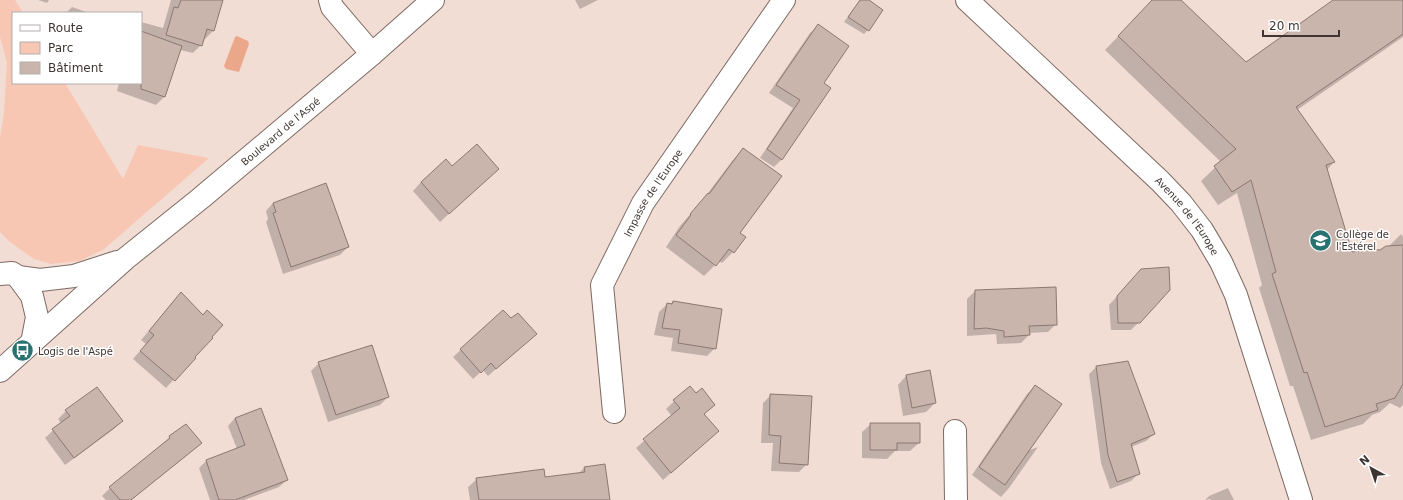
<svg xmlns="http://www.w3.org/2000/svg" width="1403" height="500" font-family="'DejaVu Sans',sans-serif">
<rect width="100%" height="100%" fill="#f2ddd4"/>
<!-- green -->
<path fill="#f8c7b3" d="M0,0H15L23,13H13V83H65L123,179L138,145L209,158L103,250L79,261L51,264L34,259L10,242L0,232V138L4,113L7,62L0,37Z"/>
<!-- water -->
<path fill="#eba78a" d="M237,36L248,41L249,44L239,72L226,69L224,66L235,37Z"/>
<!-- shadow -->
<path fill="#0003" d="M38,0H49L47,3Z
M171,0H222L213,31L205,39L203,38L201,45L193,53L180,50L164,97L156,105L117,91L119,83H141V22L163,28Z
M575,0H598L580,9Z
M860,0H867L868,30L864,34L844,22Z
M1153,0H1179L1246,63L1335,0H1403V37L1297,110L1334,162L1327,170L1351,253L1381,251L1388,247L1401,234L1403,237V405L1400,408L1390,403L1380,412L1372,415L1363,424L1311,440L1293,386H1290L1259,288L1262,285L1237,193L1218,205L1201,181L1221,162L1105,50Z
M72,7L89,13H66Z
M818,26L823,83L782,159L774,167L760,158L793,108L769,93L810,33Z
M743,149L739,233L745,237L733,252L722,263L719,261L704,276L666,247L680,226L705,197L732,161Z
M452,167L489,177L440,222L413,191L421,182Z
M273,203L348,247L340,255L283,274L266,222L268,219L266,211Z
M1136,276L1139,322L1131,330H1111L1109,305Z
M1055,288L1056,324L1048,332L1029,333V335L1021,343L997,344L996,334L967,336V299L975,291Z
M173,302L212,338L166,388L133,359L146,344L141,340Z
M673,302L715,348L707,356L671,351L673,338L654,335L659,312L667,304H670Z
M503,311L528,341L488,376L483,370L473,379L453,357Z
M319,363L388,397L380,405L328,422L311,371Z
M1096,367L1154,434L1146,441L1131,447L1138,474L1131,481L1110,489L1101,463L1089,374Z
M906,376L935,403L926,412L903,416L898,385Z
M1035,386L1027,451L1038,447L1009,488L1001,497L972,475L1027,394Z
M689,387L703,414L718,431L663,480L636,448L672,416L666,409Z
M97,388L121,421L114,429L65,465L45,438L61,423L58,419L66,411Z
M771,395L807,464L799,472L771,471L773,443H761L763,403Z
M235,418L287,480L279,487L244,500H210L199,468L206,461L237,449L228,426Z
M871,424L919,443L910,451H895L887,459L862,458V432Z
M170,437L200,443L192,451L131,500H106L102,496L110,488Z
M584,468L609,500H470L468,487L477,479L544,478L579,473Z
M1228,488L1234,500H1211L1210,499L1205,500L1209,496Z"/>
<!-- building -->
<path fill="#cab5ad" stroke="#8b7871" d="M181,0H223L214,31L207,29L202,46L166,35L174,7L178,8Z
M860,0H869L883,10L869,31L848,17Z
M1152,0H1181L1246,62L1333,0H1403V34L1296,107L1335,162L1326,165L1352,252L1368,249L1380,250L1386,246L1403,245V384L1395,398L1376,404L1378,410L1325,427L1307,372L1304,373L1272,274L1276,272L1251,180L1232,192L1214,166L1236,149L1118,36Z
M818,24L849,46L824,83L831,88L782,160L767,149L800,100L776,85Z
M141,31L182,46L165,97L141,89Z
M477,144L499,169L449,214L421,182L446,159L452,166Z
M743,148L782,176L740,233L746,237L734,253L729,249L716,266L676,235L691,215L690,214L708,193L709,194Z
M326,183L349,247L291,267L273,213L276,212L273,203Z
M1169,267L1170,290L1140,323H1118L1117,296L1141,269Z
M1056,287L1057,325L1029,326L1030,335L1004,337V331L986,328L974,329L975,290Z
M181,292L203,315L207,310L223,325L212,337L213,338L195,357L196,358L175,381L140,351L154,335L149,331Z
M673,301L722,309L716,349L678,343L680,330L662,328L667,303L672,304Z
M503,310L511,318L518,313L537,334L496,369L491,363L481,373L460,349Z
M372,345L389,397L336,415L318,362Z
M1128,361L1155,434L1131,444L1140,474L1117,482L1108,455L1096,366Z
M930,370L936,403L912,408L906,375Z
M1035,385L1062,404L1005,485L979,467Z
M690,386L696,393L702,388L715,405L704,414L719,431L671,473L643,439L680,408L673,400Z
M97,387L123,421L74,458L52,429L70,416L65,410Z
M770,394L812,396L808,465L779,463L781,436L769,435Z
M261,408L288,480L235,500H219L206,460L245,445L235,418Z
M870,423H920V443H897V450H870Z
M186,424L202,443L131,500H120L109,487L170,438L169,436Z
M605,464L610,500H479L476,478L544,469L545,477L585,472L584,467Z"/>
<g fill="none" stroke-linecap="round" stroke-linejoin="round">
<defs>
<g id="minor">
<path d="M330,0L332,7L372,54"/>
<path id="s1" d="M967,0L1160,181L1181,203L1202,230L1221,262L1236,295L1301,500"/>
<path d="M0,274L12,273L18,277L32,296L37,317L32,343"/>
<path d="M18,277L40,280L74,276L117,262"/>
<path id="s2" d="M0,371L125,259L201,198L372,54L433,0"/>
<path id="s3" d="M614,412L602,285L643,203L784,0"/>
<path d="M955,431L956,500"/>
</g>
</defs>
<!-- minor casing -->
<use href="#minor" stroke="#7d6a63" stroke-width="24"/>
<!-- minor -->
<use href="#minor" stroke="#fff" stroke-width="22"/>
</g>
<!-- icons -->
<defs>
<symbol id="school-disc" viewBox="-11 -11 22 22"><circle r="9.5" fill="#287270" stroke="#fff"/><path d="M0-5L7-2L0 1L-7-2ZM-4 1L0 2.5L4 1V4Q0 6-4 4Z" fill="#fff"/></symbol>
<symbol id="bus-disc" viewBox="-11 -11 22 22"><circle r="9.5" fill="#287270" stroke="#fff"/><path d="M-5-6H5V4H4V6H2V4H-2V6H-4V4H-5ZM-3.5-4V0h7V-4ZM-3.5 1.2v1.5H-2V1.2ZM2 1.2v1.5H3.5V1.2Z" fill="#fff"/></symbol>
</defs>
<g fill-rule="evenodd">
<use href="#school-disc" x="1308" y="228" width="25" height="25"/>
<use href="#bus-disc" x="10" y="338" width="25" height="25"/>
</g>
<g text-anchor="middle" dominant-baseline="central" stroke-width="3" stroke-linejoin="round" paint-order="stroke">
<!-- street labels -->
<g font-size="10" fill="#3e3532" stroke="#fff">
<text stroke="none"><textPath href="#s2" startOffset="369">Boulevard de l'Aspé</textPath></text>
<text stroke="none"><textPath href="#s3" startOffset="233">Impasse de l'Europe</textPath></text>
<text stroke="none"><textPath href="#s1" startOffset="309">Avenue de l'Europe</textPath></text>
</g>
<!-- poi labels -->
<g font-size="10" fill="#3e3532" stroke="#fff" text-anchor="start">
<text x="1336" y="234">Collège de<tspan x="1336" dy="12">l'Estérel</tspan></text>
<text x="38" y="351">Logis de l'Aspé</text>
</g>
</g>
<!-- legend -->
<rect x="12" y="12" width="130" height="72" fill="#ffffff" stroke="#b2aead"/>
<rect x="20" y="25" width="20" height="6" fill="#ffffff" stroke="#b2aead"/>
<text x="48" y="32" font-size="12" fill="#3e3532">Route</text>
<rect x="20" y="42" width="20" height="12" fill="#f8c7b3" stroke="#b2aead"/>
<text x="48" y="52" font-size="12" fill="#3e3532">Parc</text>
<rect x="20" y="62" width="20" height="12" fill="#cab5ad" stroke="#b2aead"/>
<text x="48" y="72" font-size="12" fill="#3e3532">Bâtiment</text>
<!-- north arrow -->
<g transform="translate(1371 468) rotate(320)" stroke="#ffffff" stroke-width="3" paint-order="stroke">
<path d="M0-3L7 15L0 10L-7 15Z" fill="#3e3532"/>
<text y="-6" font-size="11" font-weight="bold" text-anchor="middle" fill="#3e3532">N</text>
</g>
<!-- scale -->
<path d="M1263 30v6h76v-6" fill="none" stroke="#3e3532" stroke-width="2"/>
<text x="1269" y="30" font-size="12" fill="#3e3532" stroke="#ffffff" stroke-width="3" paint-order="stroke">20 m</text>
</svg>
